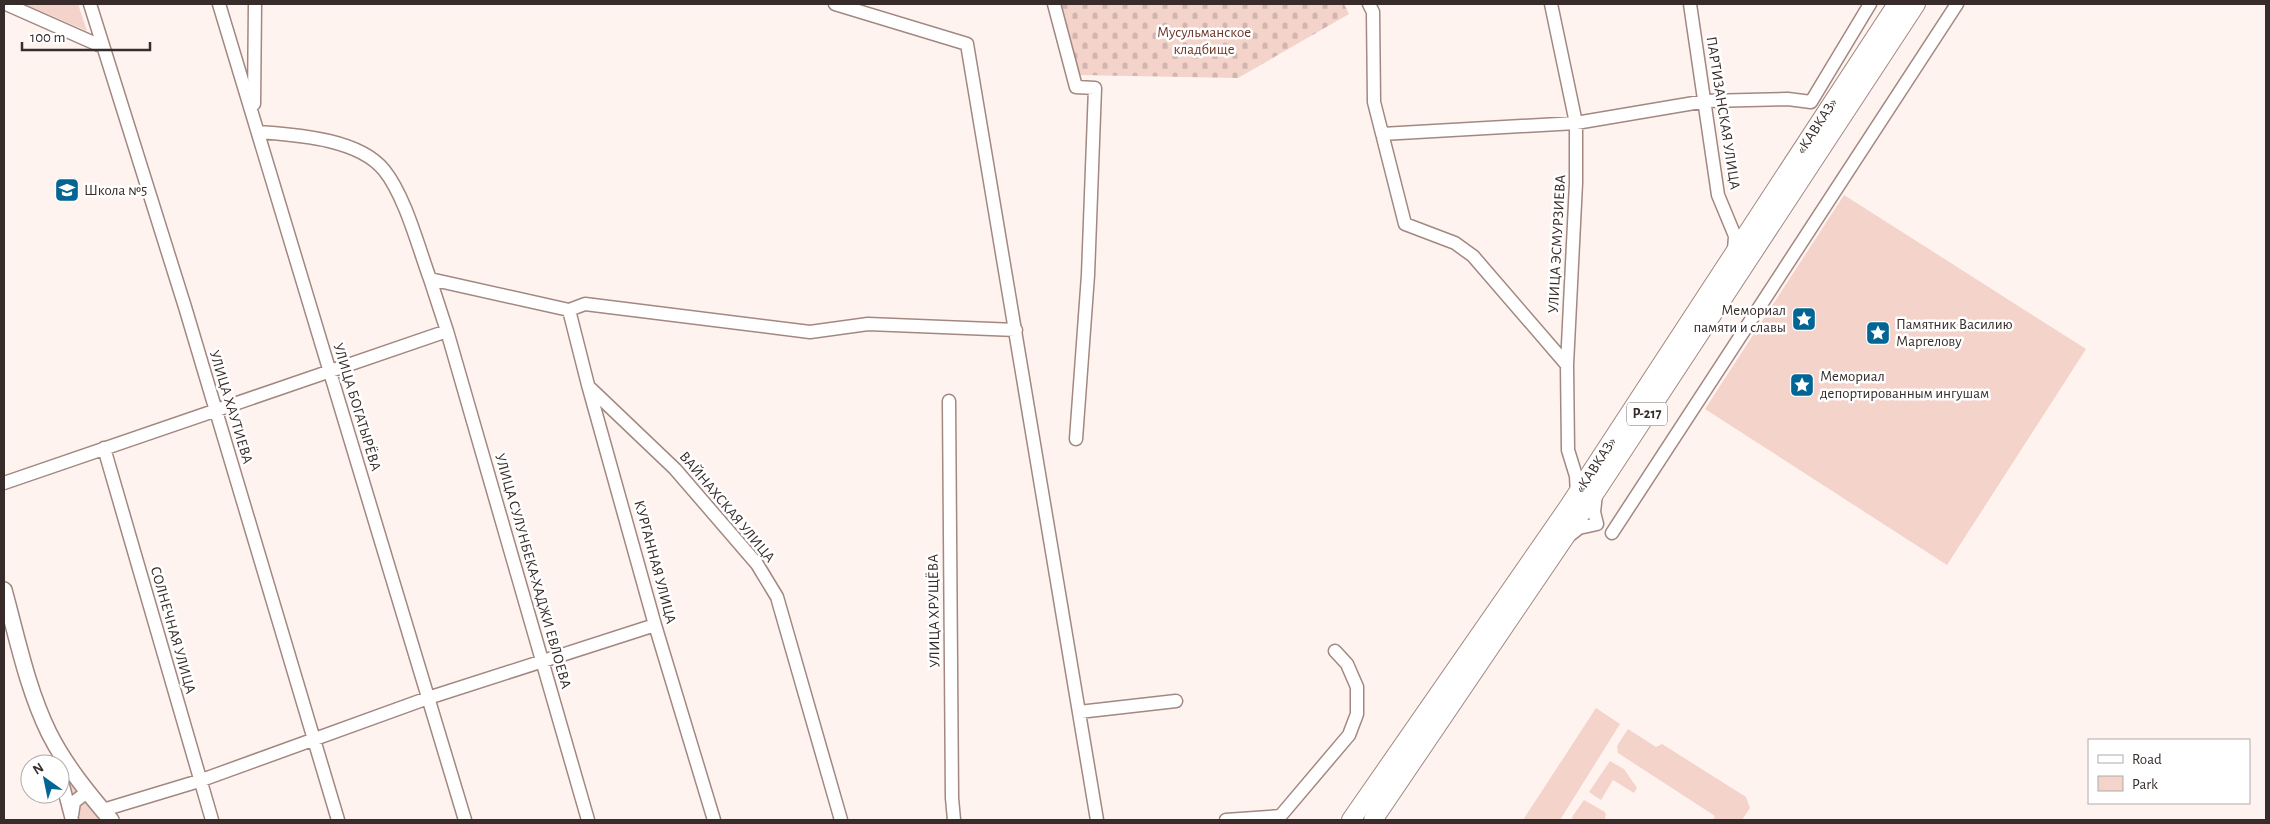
<svg xmlns="http://www.w3.org/2000/svg" width="2270" height="824" font-family="'Alegreya Sans',sans-serif">
<defs>
<pattern id="cemetery-stones" width="16" height="16" patternUnits="userSpaceOnUse" patternTransform="scale(1.25)"><rect width="16" height="16" fill="#f3d3ca"/><path d="M2 7V4a2 2 0 0 1 4 0v3zM10 15v-3a2 2 0 0 1 4 0v3z" fill="#d1b5ae"/></pattern>
</defs>
<rect width="100%" height="100%" fill="#fff3f0"/>
<!-- green -->
<path fill="#f3d3ca" d="M25,4H78L87,31Z
M1844,195L2086,349L1947,565L1705,409Z
M1596,708L1620,724L1560,820H1523Z
M1628,729L1656,747L1662,744L1746,797L1750,808L1742,820H1713L1715,816L1618,753L1617,746Z
M50,735L111,820H72L60,774V764H57Z
M1610,761L1624,769L1637,788L1634,793L1613,780L1601,800L1589,792Z
M1584,800L1605,812L1606,816L1604,820H1573L1572,817Z"/>
<!-- cemetery -->
<path fill="url(#cemetery-stones)" d="M1059,4H1344L1349,14L1238,78L1078,75Z"/>
<g fill="none" stroke-linecap="round" stroke-linejoin="round">
<defs>
<path id="minor" d="M6,4L103,47
M90,4L185,307L338,820
M219,4L465,820
M835,4L967,44L1097,820
M1054,4L1076,87L1095,88L1088,275L1076,439
M1369,4L1373,12L1374,102L1405,224L1455,243L1473,256L1567,365
M1551,4L1576,123V183L1567,365L1568,450L1576,476L1577,494
M1690,4L1718,195L1735,236L1734,251
M254,104L255,4
M258,132C295,135 358,138 384,170C405,196 418,246 430,279
M1382,134L1576,123L1706,101L1788,99L1811,102L1870,4
M569,310L588,385L655,625L714,820
M589,387L675,469L757,564L777,597L841,820
M949,401L952,798L954,820
M104,448L212,820
M4,483L447,331
M1612,533L1957,4
M1570,535L1579,528L1597,524L1594,512L1596,494
M1079,712L1176,701
M60,774L72,820
M103,810L199,781L428,698L655,625
M72,815L74,802L87,792
M588,820L447,331L430,279L569,310L585,304L810,332L868,324L1016,330
M1226,820L1281,816
M1277,820L1349,735L1357,714V687L1347,664L1335,651"/>
<path id="major" d="M4,590C17,637 27,688 49,733C65,765 88,793 111,820"/>
<path id="highway" d="M1351,820L1569,506L1897,4
M1373,820L1599,487L1916,4"/>
</defs>
<!-- minor casing -->
<use href="#minor" stroke="#a28881" stroke-width="15"/>
<!-- major casing -->
<use href="#major" stroke="#a28881" stroke-width="18"/>
<!-- highway casing -->
<use href="#highway" stroke="#a28881" stroke-width="20"/>
<!-- minor -->
<use href="#minor" stroke="#fff" stroke-width="12"/>
<!-- major -->
<use href="#major" stroke="#fff" stroke-width="15"/>
<!-- highway -->
<use href="#highway" stroke="#fff" stroke-width="18"/>
</g>
<!-- icons -->
<defs>
<symbol id="school-square" viewBox="-11 -11 22 22"><rect x="-9" y="-9" width="18" height="18" rx="4" fill="#026594" stroke="#fff"/><path d="M0-5L7-2L0 1L-7-2ZM-4 1L0 2.5L4 1V4Q0 6-4 4Z" fill="#fff"/></symbol>
<symbol id="sight-square" viewBox="-11 -11 22 22"><rect x="-9" y="-9" width="18" height="18" rx="4" fill="#026594" stroke="#fff"/><path d="M0-6L1.8-2.2L6-1.7L2.9 1.2L3.7 5.4L0 3.3L-3.7 5.4L-2.9 1.2L-6-1.7L-1.8-2.2Z" fill="#fff"/></symbol>
</defs>
<g fill-rule="evenodd">
<use href="#school-square" x="53" y="176" width="28" height="28"/>
<use href="#sight-square" x="1790" y="305" width="28" height="28"/>
<use href="#sight-square" x="1864" y="319" width="28" height="28"/>
<use href="#sight-square" x="1788" y="371" width="28" height="28"/>
</g>
<g text-anchor="middle" dominant-baseline="central" stroke-width="5" stroke-linejoin="round" paint-order="stroke">
<!-- shield labels -->
<rect fill="#fff" stroke="#736b6a" stroke-width="1" x="1627" y="402.5" width="40" height="23" rx="4"/>
<g font-size="14" font-weight="bold" fill="#372c2a">
<text x="1647" y="414">Р-217</text>
</g>
<!-- park labels -->
<g font-size="15" fill="#6c3629" stroke="#fff">
<text x="1204" y="32">Мусульманское<tspan x="1204" dy="17">кладбище</tspan></text>
</g>
<!-- street labels -->
<g font-size="15" fill="#372c2a" stroke="#fff">
<text transform="translate(1723 113) rotate(81)">ПАРТИЗАНСКАЯ УЛИЦА</text>
<text transform="translate(1817 126) rotate(-57)">«КАВКАЗ»</text>
<text transform="translate(1557 244) rotate(-87)">УЛИЦА ЭСМУРЗИЕВА</text>
<text transform="translate(231 407) rotate(73)">УЛИЦА ХАУТИЕВА</text>
<text transform="translate(357 407) rotate(73)">УЛИЦА БОГАТЫРЁВА</text>
<text transform="translate(1596 465) rotate(-57)">«КАВКАЗ»</text>
<text transform="translate(727 507) rotate(50)">ВАЙНАХСКАЯ УЛИЦА</text>
<text transform="translate(655 562) rotate(75)">КУРГАННАЯ УЛИЦА</text>
<text transform="translate(533 571) rotate(74)">УЛИЦА СУЛУНБЕКА-ХАДЖИ ЕВЛОЕВА</text>
<text transform="translate(934 611) rotate(-91)">УЛИЦА ХРУЩЁВА</text>
<text transform="translate(173 630) rotate(74)">СОЛНЕЧНАЯ УЛИЦА</text>
</g>
<!-- poi labels -->
<g font-size="15" fill="#372c2a" stroke="#fff" text-anchor="start">
<text x="84" y="190">Школа №5</text>
<text x="1786" y="310" text-anchor="end">Мемориал<tspan x="1786" dy="17">памяти и славы</tspan></text>
<text x="1896" y="324">Памятник Василию<tspan x="1896" dy="17">Маргелову</tspan></text>
<text x="1820" y="376">Мемориал<tspan x="1820" dy="17">депортированным ингушам</tspan></text>
</g>
</g>
<!-- border -->
<rect width="2270" height="824" fill="none" stroke="#372c2a" stroke-width="10"/>
<!-- legend -->
<rect x="2088" y="739" width="162" height="65" fill="#ffffff" stroke="#afabaa"/>
<rect x="2098" y="755" width="25" height="8" fill="#ffffff" stroke="#afabaa"/>
<text x="2132" y="764" font-size="15" fill="#372c2a">Road</text>
<rect x="2098" y="776" width="25" height="15" fill="#f3d3ca" stroke="#afabaa"/>
<text x="2132" y="789" font-size="15" fill="#372c2a">Park</text>
<!-- north arrow -->
<g transform="translate(45 779) rotate(327)"><circle r="24" fill="#ffffff" stroke="#afabaa"/>
<path d="M0-4L9 19L0 12L-9 19Z" fill="#026594"/>
<text y="-8" font-size="14" font-weight="bold" text-anchor="middle" fill="#372c2a">N</text>
</g>
<!-- scale -->
<path d="M22 42v8h128v-8" fill="none" stroke="#372c2a" stroke-width="2.5"/>
<text x="30" y="42" font-size="15" fill="#372c2a" stroke="#ffffff" stroke-width="4" paint-order="stroke">100 m</text>
</svg>
